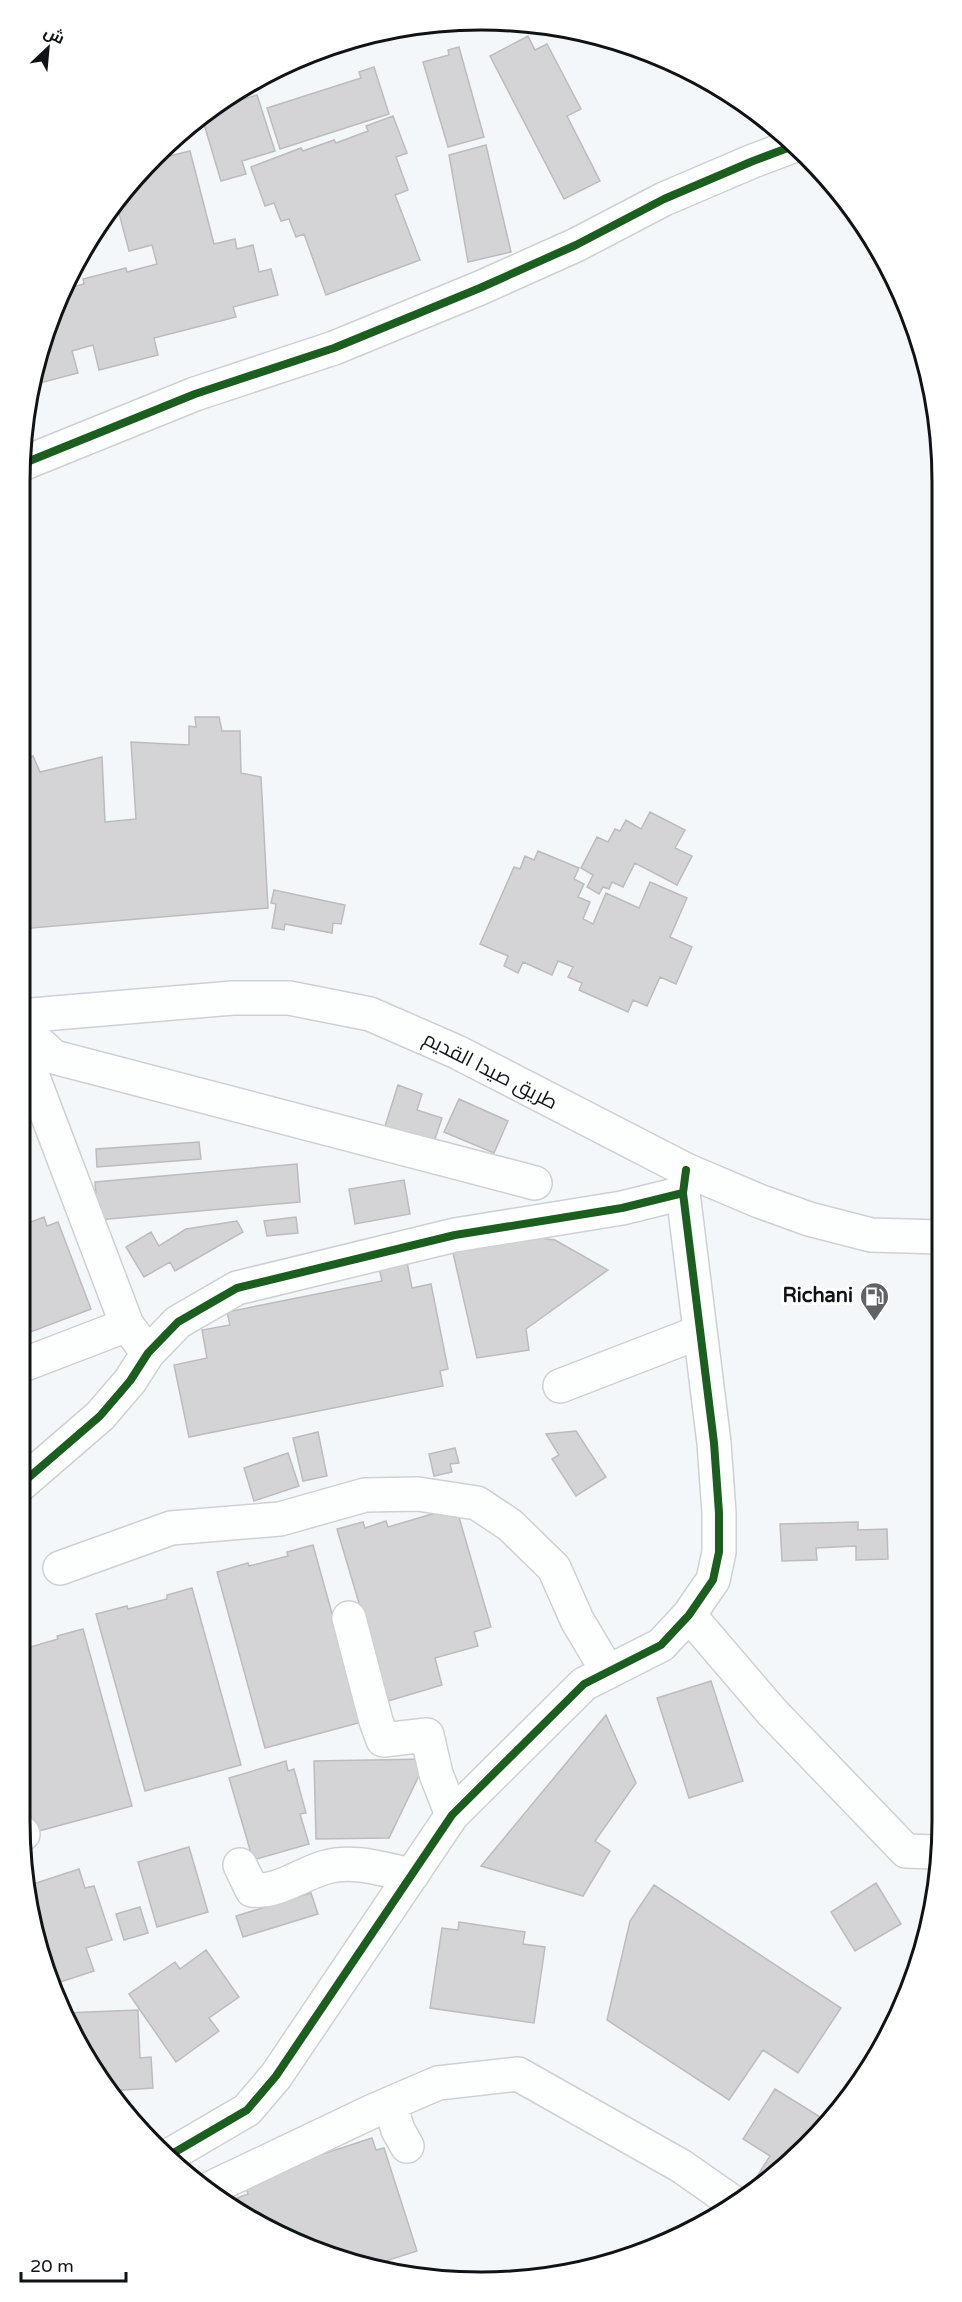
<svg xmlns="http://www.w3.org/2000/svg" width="962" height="2302" font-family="'Varela Round',Cairo,sans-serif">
<rect width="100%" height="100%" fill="#f4f7fa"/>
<!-- building -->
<path fill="#d4d4d7" stroke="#bcbcbf" stroke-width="1.5" d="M528,36L535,50L547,44L581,109L567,116L600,181L564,199L490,56Z
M459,47L484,137L448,147L423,62L449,55L448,50Z
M374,67L389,114L280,149L267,108L361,78L359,72Z
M257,95L275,151L242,161L246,174L221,181L201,114L208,110Z
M393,116L407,153L396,157L408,190L395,195L420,260L326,295L304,234L296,237L289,219L281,221L274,203L265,206L251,167L301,148L303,151L334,140L336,143L368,131L366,126Z
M486,145L511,252L468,262L449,155Z
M190,151L214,244L235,239L237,249L253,245L259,272L271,269L278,295L233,307L236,317L154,338L158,355L99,370L93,345L72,351L78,373L36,384L44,332L62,294L65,293L64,289L84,284L83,279L126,268L127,272L157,264L152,245L129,251L116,202L134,176L150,161Z
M195,717H219L222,731H240L241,773L261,777L268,908L20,929V761L33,756L40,772L102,757L105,822L136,819L131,742L189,745V726L196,727Z
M650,812L685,830L675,848L692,856L677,885L635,863L623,887L612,882L609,889L603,887L599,894L587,887L593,875L581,868L597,837L608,842L615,829L620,831L626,820L641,829Z
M538,851L579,868L574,879L584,884L578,897L590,902L583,919L593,924L606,893L639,908L650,882L687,898L670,937L692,947L676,984L660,977L647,1006L633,1000L628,1012L579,990L582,983L568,977L573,967L558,961L552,975L523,962L518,973L504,966L508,956L480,944L514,867L520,869L525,856L534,860Z
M274,890L345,905L341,924L333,923L332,933L285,924L284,930L272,928L276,904L271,903Z
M398,1085L422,1094L417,1110L442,1118L434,1142L385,1126Z
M459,1099L508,1121L494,1153L444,1132Z
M199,1142L201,1159L97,1167L96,1149Z
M297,1164L300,1202L98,1220L95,1182Z
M404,1180L410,1214L355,1224L349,1189Z
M44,1217L47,1226L58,1222L91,1309L20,1336V1226Z
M296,1217L298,1233L267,1236L264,1221Z
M237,1221L243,1232L175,1271L170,1262L144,1277L126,1247L151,1232L159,1246L186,1229Z
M509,1234L555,1240L608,1270L526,1329L529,1350L477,1358L451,1244Z
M407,1262L412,1288L431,1284L448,1369L440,1371L443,1386L189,1437L174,1365L207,1358L202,1330L230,1325L227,1312L382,1281L379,1268Z
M576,1431L606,1477L576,1496L552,1459L559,1455L546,1434Z
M318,1432L327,1476L303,1481L293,1438Z
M455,1448L459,1463L450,1464L452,1472L434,1476L429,1454Z
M288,1453L299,1486L254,1501L244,1468Z
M456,1507L491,1627L474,1632L478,1646L435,1658L442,1685L388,1701L337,1529L363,1522L365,1528L386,1521L388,1527Z
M858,1522V1530L887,1529L888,1559L856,1560V1546L816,1548L817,1560L782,1561L780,1524Z
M313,1545L362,1722L265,1748L217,1572L248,1563L249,1566L288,1556L287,1552Z
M192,1588L241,1765L145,1791L96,1614L127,1606L128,1609L167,1599V1595Z
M83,1629L132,1806L35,1832L20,1774V1650L58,1639L57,1636Z
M711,1681L743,1781L689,1798L657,1698Z
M606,1715L636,1783L595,1841L610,1851L583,1896L481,1866Z
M427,1759L389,1838L316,1839L314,1761Z
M286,1761L288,1771L294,1769L306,1813L300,1814L309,1844L253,1860L229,1778Z
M189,1847L208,1912L157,1927L138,1862Z
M79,1869L85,1888L94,1886L112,1940L86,1948L94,1971L51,1985L43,1964L30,1885Z
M876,1883L901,1924L855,1951L831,1912Z
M654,1885L841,2008L798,2073L763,2050L729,2100L607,2020L630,1921Z
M311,1893L318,1914L243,1937L236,1916Z
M140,1907L148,1933L124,1940L116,1914Z
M459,1922L525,1932L523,1944L545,1947L534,2023L430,2008L442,1928L458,1930Z
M206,1950L239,1997L209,2018L219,2031L176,2062L129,1994L175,1962L180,1969Z
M138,2010L140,2058L151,2057L153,2088L109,2091L81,2051L64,2013Z
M775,2089L830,2123L755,2185L752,2184L770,2156L743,2139Z
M372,2138L376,2150L384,2148L417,2251L370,2266L251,2221L242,2214L237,2198L248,2194L243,2180Z"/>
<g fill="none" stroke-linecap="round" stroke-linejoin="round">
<defs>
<path id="minor" d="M22,464L195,394L334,348L480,288L576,245L664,199L753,161L793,146
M20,1026L54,1057L535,1183
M20,1043L127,1325L148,1353
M20,1366L127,1325
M560,1386L700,1332
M20,1485L100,1416L130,1381L148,1353L178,1322L237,1288L455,1235L622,1208L683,1193
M60,1568L171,1528L280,1519L365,1495L418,1494L477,1503L510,1525L554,1568L577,1620L608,1672
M689,1615L772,1712L906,1851L937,1852
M349,1618L376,1721L383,1740L427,1735L436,1774L452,1815
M21,1832L23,1834
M240,1865L252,1890C278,1893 301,1874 326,1867C354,1859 384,1870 412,1875
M390,2104L398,2130L407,2146
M170,2155L247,2110L276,2076L452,1815L584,1684L661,1645L689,1615L713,1580L719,1552V1513L714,1443L683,1193L686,1170
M211,2188L373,2111L438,2083L518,2074L681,2166L734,2203"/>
<path id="highway" d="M20,1016L233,998H289L370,1014L457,1052L686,1170L759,1201L809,1219L871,1235L941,1237"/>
</defs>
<!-- minor casing -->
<use href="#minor" stroke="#ced1d4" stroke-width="36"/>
<!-- highway casing -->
<use href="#highway" stroke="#ced1d4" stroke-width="36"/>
<!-- minor -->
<use href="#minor" stroke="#fdfefe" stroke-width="33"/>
<!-- highway -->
<use href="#highway" stroke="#fdfefe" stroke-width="33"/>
<defs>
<path id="cycleway" d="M22,464L195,394L334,348L480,288L576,245L664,199L753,161L793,146
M20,1485L100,1416L130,1381L148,1353L178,1322L237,1288L455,1235L622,1208L683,1193
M170,2155L247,2110L276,2076L452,1815L584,1684L661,1645L689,1615L713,1580L719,1552V1513L714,1443L683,1193L686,1170"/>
</defs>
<!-- cycleway casing -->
<use href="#cycleway" stroke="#fff" stroke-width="11"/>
<!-- cycleway -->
<use href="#cycleway" stroke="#1b5e20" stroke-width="8"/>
</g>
<!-- icons -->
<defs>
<symbol id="fuel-pin" viewBox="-11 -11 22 30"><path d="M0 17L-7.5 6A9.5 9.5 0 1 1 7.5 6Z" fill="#606366" stroke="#fff"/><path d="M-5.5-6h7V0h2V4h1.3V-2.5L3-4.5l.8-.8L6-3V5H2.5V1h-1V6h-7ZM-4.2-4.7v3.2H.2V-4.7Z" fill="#fff"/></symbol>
</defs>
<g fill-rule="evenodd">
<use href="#fuel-pin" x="858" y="1280" width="33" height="45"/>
</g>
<g text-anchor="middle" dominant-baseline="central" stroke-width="6" stroke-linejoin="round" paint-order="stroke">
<!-- street labels -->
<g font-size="20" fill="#101316" stroke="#fff">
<text transform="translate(490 1071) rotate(27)">طريق صيدا القديم</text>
</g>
<!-- poi labels -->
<g font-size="20" font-weight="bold" fill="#101316" stroke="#fff" text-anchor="end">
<text x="853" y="1296">Richani</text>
</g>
</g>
<!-- crop -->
<path d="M0 0H962V2302H0ZM481 30H481A451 451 0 0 1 932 481V1821A451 451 0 0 1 481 2272H481A451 451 0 0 1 30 1821V481A451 451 0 0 1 481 30Z" fill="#fff" fill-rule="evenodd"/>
<path fill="none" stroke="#101316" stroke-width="3" d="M481 30H481A451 451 0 0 1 932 481V1821A451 451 0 0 1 481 2272H481A451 451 0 0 1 30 1821V481A451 451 0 0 1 481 30Z"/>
<!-- north arrow -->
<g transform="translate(48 48) rotate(26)" stroke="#ffffff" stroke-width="4.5" paint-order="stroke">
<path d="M0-4.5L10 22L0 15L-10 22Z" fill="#101316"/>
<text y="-9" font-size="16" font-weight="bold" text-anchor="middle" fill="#101316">ش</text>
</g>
<!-- scale -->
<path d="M21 2272v9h105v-9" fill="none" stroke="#101316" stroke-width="3"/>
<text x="30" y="2272" font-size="18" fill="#101316" stroke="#ffffff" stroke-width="4.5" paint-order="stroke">20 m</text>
</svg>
